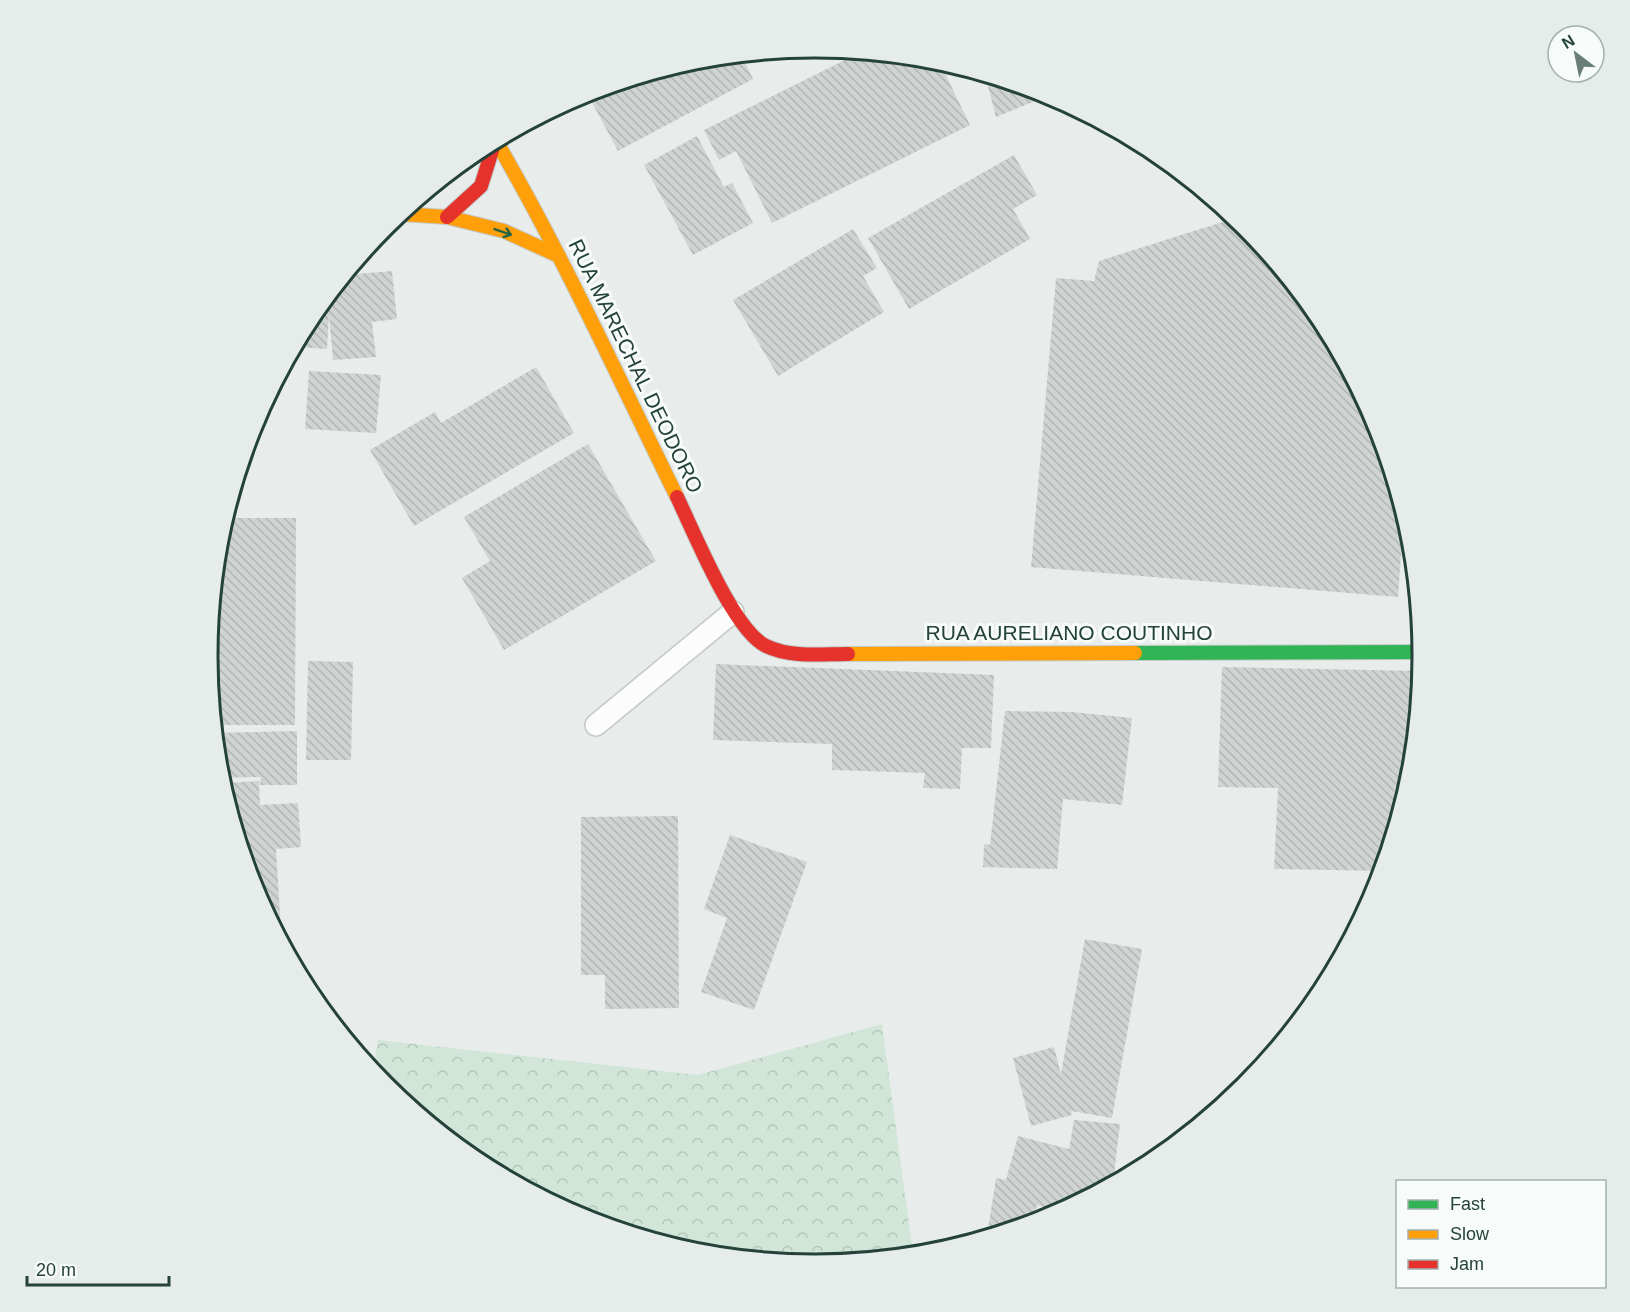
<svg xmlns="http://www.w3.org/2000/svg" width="1630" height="1312" font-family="Arial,sans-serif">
<defs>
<pattern id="forest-crowns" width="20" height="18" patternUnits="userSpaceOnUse" patternTransform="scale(1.5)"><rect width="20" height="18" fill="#d1e6d8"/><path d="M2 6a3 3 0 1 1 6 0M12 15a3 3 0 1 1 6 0" fill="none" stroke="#b3c6ba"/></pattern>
<pattern id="building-back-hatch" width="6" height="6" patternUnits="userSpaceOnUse" patternTransform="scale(1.5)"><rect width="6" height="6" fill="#cfd4d2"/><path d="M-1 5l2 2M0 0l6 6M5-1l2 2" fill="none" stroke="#b2b7b5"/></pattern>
</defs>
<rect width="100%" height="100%" fill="#e8edeb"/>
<!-- forest -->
<path fill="url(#forest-crowns)" d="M882,1024L913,1254L815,1264L696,1252L582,1218L477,1161L385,1086L373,1071L378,1040L698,1075Z"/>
<!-- building -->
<path fill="url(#building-back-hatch)" d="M861,52L939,61L970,125L772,223L736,151L719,160L704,130Z
M741,55L753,79L618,151L587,93L697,60Z
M985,75L1048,94L1050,95L996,117Z
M697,136L724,187L732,183L753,223L693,255L644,165Z
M1014,155L1037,195L1013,209L1030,239L909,309L868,238Z
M1235,218L1245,226L1321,319L1377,424L1404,512L1398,597L1031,567L1056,278L1094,281L1099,261Z
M853,229L877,268L863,276L884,312L778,376L733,300Z
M392,271L397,319L372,322L376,357L333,360L329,314L327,349L294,347L310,318L345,275Z
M536,367L574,433L414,526L370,450L435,412L441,423Z
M309,371L381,375L376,433L305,429Z
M588,444L656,561L504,650L462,578L490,561L464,517Z
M225,518H296L295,725H215L216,568L219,537Z
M308,661L353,662L351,760H306Z
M716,664L994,675L991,748H962L960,789L923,788L925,773L832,770V744L713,740Z
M1222,667L1419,671L1418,710L1411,775L1382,871L1274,869L1278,788L1218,787Z
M1005,711L1072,712L1132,718L1122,805L1063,799L1057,869L983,867L984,844L990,845Z
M297,731V785H260L261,777L220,778L215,733Z
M259,781L260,805L298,803L301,847L276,849L281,931H276L253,888L221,783Z
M678,816L679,1008L605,1009V975H581V817Z
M730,835L807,862L754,1010L701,992L727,918L704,909Z
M1085,939L1142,949L1112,1118L1071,1111L1072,1115L1031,1126L1013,1058L1054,1047L1061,1074Z
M1074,1120L1120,1124L1113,1183L1061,1211L1037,1205L1033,1222L987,1236L996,1178L1006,1180L1018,1136L1069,1149Z"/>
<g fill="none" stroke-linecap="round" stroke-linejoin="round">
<defs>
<path id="lane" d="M596,725L733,612"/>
<path id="fast" d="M1135,653L1423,652"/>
<path id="slow" d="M496,141C563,256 618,377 677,497
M400,214L447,217L504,231L559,256
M848,654L1135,653"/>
<path id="jam" d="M447,217L481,186L495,141
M677,497C694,532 733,630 766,646C791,658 822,654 848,654"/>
</defs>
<!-- lane casing -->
<use href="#lane" stroke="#c5cac8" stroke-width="24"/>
<!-- fast casing -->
<use href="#fast" stroke="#c3cbc8" stroke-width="16"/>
<!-- slow casing -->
<use href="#slow" stroke="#c3cbc8" stroke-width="16"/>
<!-- jam casing -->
<use href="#jam" stroke="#c3cbc8" stroke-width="16"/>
<!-- lane -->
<use href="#lane" stroke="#fcfcfc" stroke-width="21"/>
<!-- fast -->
<use href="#fast" stroke="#30b455" stroke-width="14"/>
<!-- slow -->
<use href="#slow" stroke="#ff9f0a" stroke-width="14"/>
<!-- jam -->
<use href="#jam" stroke="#e5322d" stroke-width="14"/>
</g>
<!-- one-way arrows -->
<defs><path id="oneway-shaft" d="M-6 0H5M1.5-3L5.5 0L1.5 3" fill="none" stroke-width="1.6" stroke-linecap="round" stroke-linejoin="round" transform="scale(1.5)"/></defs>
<use stroke="#286442" href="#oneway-shaft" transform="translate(503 232) rotate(19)"/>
<g text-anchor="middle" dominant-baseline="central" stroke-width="6" stroke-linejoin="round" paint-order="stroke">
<!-- street labels -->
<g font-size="21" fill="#24423a" stroke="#f7fbf9">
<text transform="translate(636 366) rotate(64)">RUA MARECHAL DEODORO</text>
<text x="1069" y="632">RUA AURELIANO COUTINHO</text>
</g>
</g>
<!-- crop -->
<path d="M0 0H1630V1312H0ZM815 58H815A597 597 0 0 1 1412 655V657A597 597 0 0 1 815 1254H815A597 597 0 0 1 218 657V655A597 597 0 0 1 815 58Z" fill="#e6ecea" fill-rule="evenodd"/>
<path fill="none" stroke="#24423a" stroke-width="3" d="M815 58H815A597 597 0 0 1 1412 655V657A597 597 0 0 1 815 1254H815A597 597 0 0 1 218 657V655A597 597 0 0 1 815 58Z"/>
<!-- legend -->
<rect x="1396" y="1180" width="210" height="108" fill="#f7fbf9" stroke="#a3b1ad" stroke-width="1.5"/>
<rect x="1408" y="1200" width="30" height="9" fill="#30b455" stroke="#a3b1ad" stroke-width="1.5"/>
<text x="1450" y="1210" font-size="18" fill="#24423a">Fast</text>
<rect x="1408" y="1230" width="30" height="9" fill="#ff9f0a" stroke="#a3b1ad" stroke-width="1.5"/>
<text x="1450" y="1240" font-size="18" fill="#24423a">Slow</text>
<rect x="1408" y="1260" width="30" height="9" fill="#e5322d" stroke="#a3b1ad" stroke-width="1.5"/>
<text x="1450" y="1270" font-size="18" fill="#24423a">Jam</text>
<!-- north arrow -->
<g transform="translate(1576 54) rotate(328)"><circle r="28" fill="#f7fbf9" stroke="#a3b1ad" stroke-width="1.5"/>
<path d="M0-4.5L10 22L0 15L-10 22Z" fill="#697e78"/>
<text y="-9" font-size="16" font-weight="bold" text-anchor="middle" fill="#24423a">N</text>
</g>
<!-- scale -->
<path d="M27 1276v9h142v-9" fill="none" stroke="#24423a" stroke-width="3"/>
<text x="36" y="1276" font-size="18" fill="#24423a" stroke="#f7fbf9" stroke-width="4.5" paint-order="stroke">20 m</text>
</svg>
